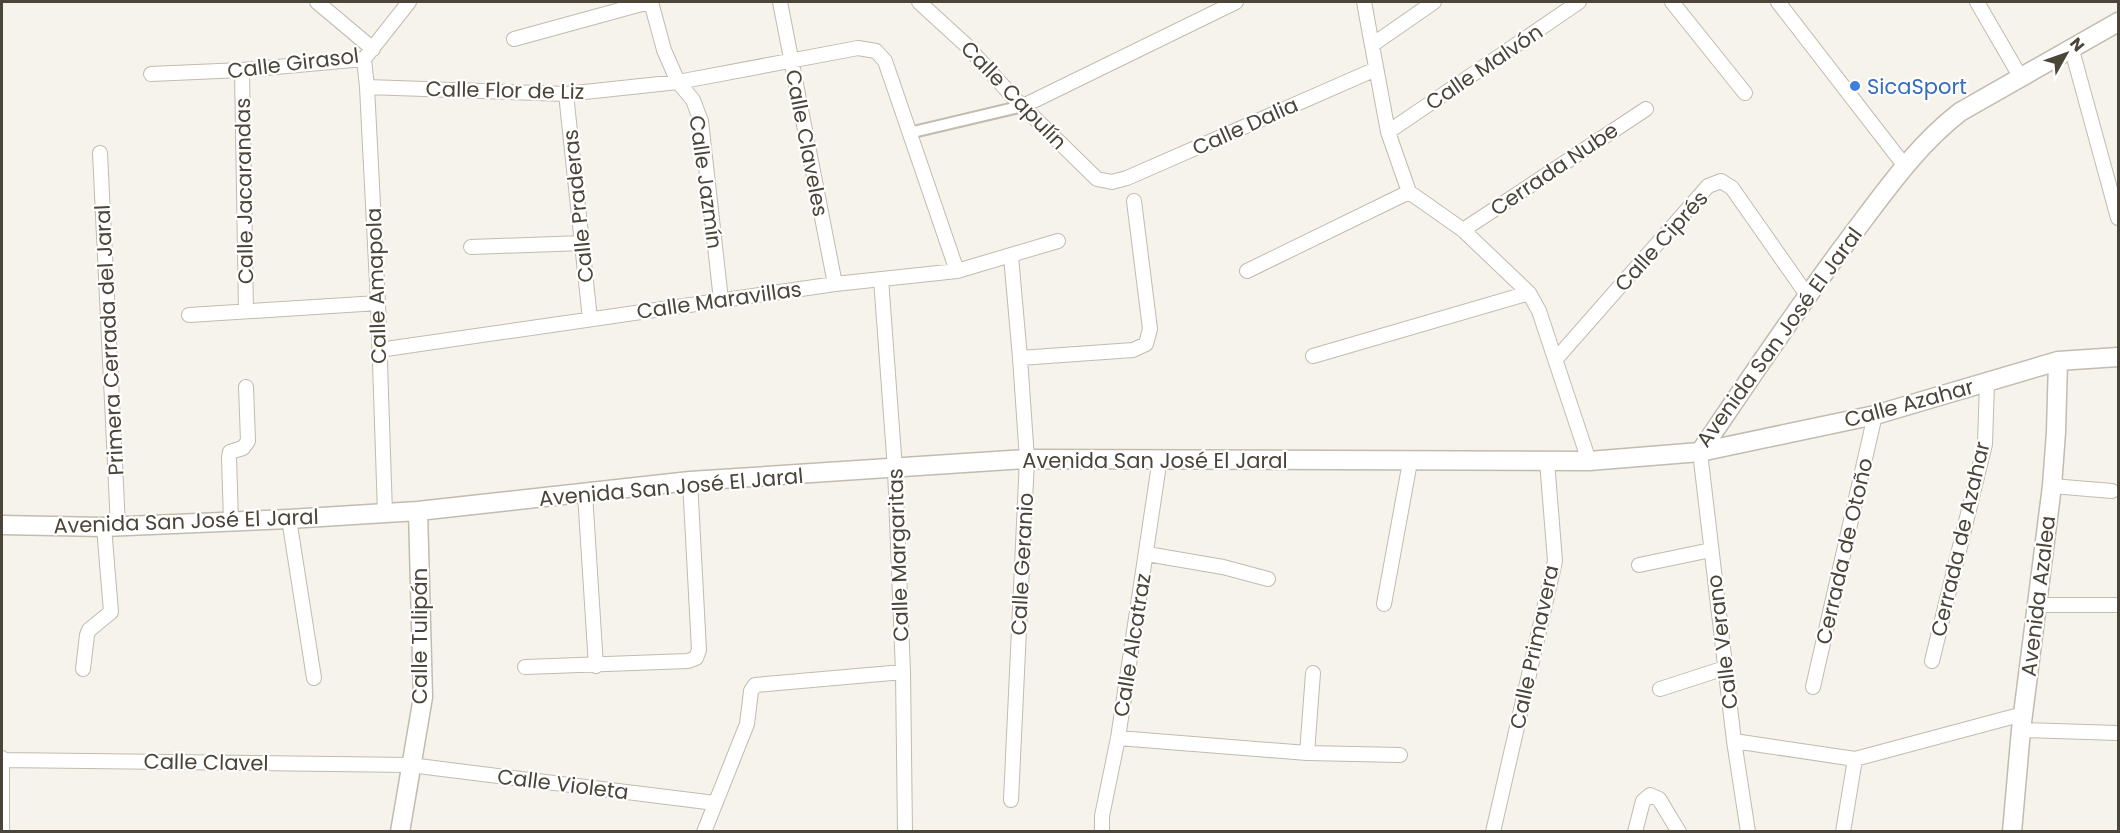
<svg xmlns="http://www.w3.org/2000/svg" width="2120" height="833" font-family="Poppins,sans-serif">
<rect width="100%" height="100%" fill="#f6f3ec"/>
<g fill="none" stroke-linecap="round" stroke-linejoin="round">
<defs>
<path id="pedestrian" d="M909,133L1023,106"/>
<path id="minor" d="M317,2L373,49
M651,2L664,50L678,82L693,100L701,121L721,300
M780,2L835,284
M919,2L966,45L1013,97L1097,179L1112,182L1127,178L1376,69
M1364,2L1388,132L1409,192L1463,230L1529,293L1539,311L1589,461
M1672,2L1745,93
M1778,2L1904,165
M1977,2L2021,78
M514,39L649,2
M1372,45L1434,2
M2072,50L2118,218
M364,59L367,87L378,303L385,513
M242,70L246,311
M151,74L242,70L364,59L409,2
M367,87L566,94L678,82L858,48L876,51L885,61L957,271
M566,94L590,319
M1023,106L1236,2
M1388,132L1579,2
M100,153L118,526
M1463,230L1646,109
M471,247L583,243
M1011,256L1020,358L1027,459L1011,800
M1247,271L1409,192
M881,279L895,469L903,672L905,832
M189,315L378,303
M379,350L835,284L957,271L1058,241
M1313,356L1529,293
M1020,358L1133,350L1146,344L1150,329L1134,201
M1556,359L1708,186L1721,181L1732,188L1807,295
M1700,452L1734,741L1748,832
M2052,486L2112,491
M585,494L596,666
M289,519L314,678
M231,522L229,457L230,452L243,448L248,441L246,387
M1147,554L1223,567L1268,579
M1639,565L1711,550
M1384,604L1410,462
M2036,605H2118
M1932,661L1985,444L1987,382
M525,667L688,661L696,658L699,650L690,481
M83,669L87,635L89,630L111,612L104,527
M1813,687L1875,415
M1660,689L1725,668
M2021,730L2118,733
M1118,738L1307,753L1400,755
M1734,741L1855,759L2023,714
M1307,753L1313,673
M2,758V832
M2,760L410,765L715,803
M704,832L747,724L751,691L755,685L903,672
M1102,832V816L1118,738L1160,458
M1493,832L1555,561L1547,461
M1635,832L1643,801L1650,795L1659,799L1679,832
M1843,832L1855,759"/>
<path id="tertiary" d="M1700,452C1749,380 1797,308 1849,239C1884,193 1915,147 1960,112L2118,22
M2,525L104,527L289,519L418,511L690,481L1027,459L1589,461L1700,452L1875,415L2058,361L2118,357
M400,832L423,697L418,511
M2012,832L2021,730L2052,486L2056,432L2058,361"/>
</defs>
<!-- pedestrian casing -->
<use href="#pedestrian" stroke="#c2bbae" stroke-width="14"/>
<!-- minor casing -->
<use href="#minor" stroke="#c2bbae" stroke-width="16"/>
<!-- tertiary casing -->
<use href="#tertiary" stroke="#c2bbae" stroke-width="21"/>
<!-- pedestrian -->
<use href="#pedestrian" stroke="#fff" stroke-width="10"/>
<!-- minor -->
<use href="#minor" stroke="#fff" stroke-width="14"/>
<!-- tertiary -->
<use href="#tertiary" stroke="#fff" stroke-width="18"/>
</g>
<!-- markers -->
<circle fill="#3f7fe0" stroke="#fff" stroke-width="2" cx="1855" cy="86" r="6"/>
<g text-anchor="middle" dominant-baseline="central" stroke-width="4.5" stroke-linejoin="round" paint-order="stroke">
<!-- street labels -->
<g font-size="21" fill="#4b4439" stroke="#fff">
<text transform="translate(293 63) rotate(-7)">Calle Girasol</text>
<text transform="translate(1484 67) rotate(-34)">Calle Malvón</text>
<text transform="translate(505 90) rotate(1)">Calle Flor de Liz</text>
<text transform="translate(1014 95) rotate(46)">Calle Capulín</text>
<text transform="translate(1245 126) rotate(-24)">Calle Dalia</text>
<text transform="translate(807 143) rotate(79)">Calle Claveles</text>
<text transform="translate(1554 169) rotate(-34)">Cerrada Nube</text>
<text transform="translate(706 182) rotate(82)">Calle Jazmín</text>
<text transform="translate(244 191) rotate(-91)">Calle Jacarandas</text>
<text transform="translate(578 206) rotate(-96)">Calle Praderas</text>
<text transform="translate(1661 241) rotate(-48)">Calle Ciprés</text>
<text transform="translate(376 286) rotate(-92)">Calle Amapola</text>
<text transform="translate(719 300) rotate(-8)">Calle Maravillas</text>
<text transform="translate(1779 337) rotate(-54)">Avenida San José El Jaral</text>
<text transform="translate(109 340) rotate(-93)">Primera Cerrada del Jaral</text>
<text transform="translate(1909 403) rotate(-15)">Calle Azahar</text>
<text x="1155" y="460">Avenida San José El Jaral</text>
<text transform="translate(671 487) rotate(-5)">Avenida San José El Jaral</text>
<text transform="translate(186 521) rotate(-2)">Avenida San José El Jaral</text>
<text transform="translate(1960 539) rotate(-77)">Cerrada de Azahar</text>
<text transform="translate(1844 551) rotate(-77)">Cerrada de Otoño</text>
<text transform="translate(898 555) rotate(-92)">Calle Margaritas</text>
<text transform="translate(1022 564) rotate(-87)">Calle Geranio</text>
<text transform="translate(2038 596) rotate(-83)">Avenida Azalea</text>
<text transform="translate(419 636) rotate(-90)">Calle Tulipán</text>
<text transform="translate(1722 642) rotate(-97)">Calle Verano</text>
<text transform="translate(1132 645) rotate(-81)">Calle Alcatraz</text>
<text transform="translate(1534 647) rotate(-78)">Calle Primavera</text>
<text transform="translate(206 762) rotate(1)">Calle Clavel</text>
<text transform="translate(563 784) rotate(7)">Calle Violeta</text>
</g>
<!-- shop labels -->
<g font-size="21" fill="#366cbe" stroke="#fff" text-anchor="start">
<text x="1867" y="86">SicaSport</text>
</g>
</g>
<!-- border -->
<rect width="2120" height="833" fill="none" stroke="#4b4439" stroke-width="6"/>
<!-- north arrow -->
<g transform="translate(2066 54) rotate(50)" stroke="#ffffff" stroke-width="4.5" paint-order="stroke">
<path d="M0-4.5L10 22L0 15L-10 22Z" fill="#4b4439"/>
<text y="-9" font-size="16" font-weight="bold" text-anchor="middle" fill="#4b4439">N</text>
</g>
</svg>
